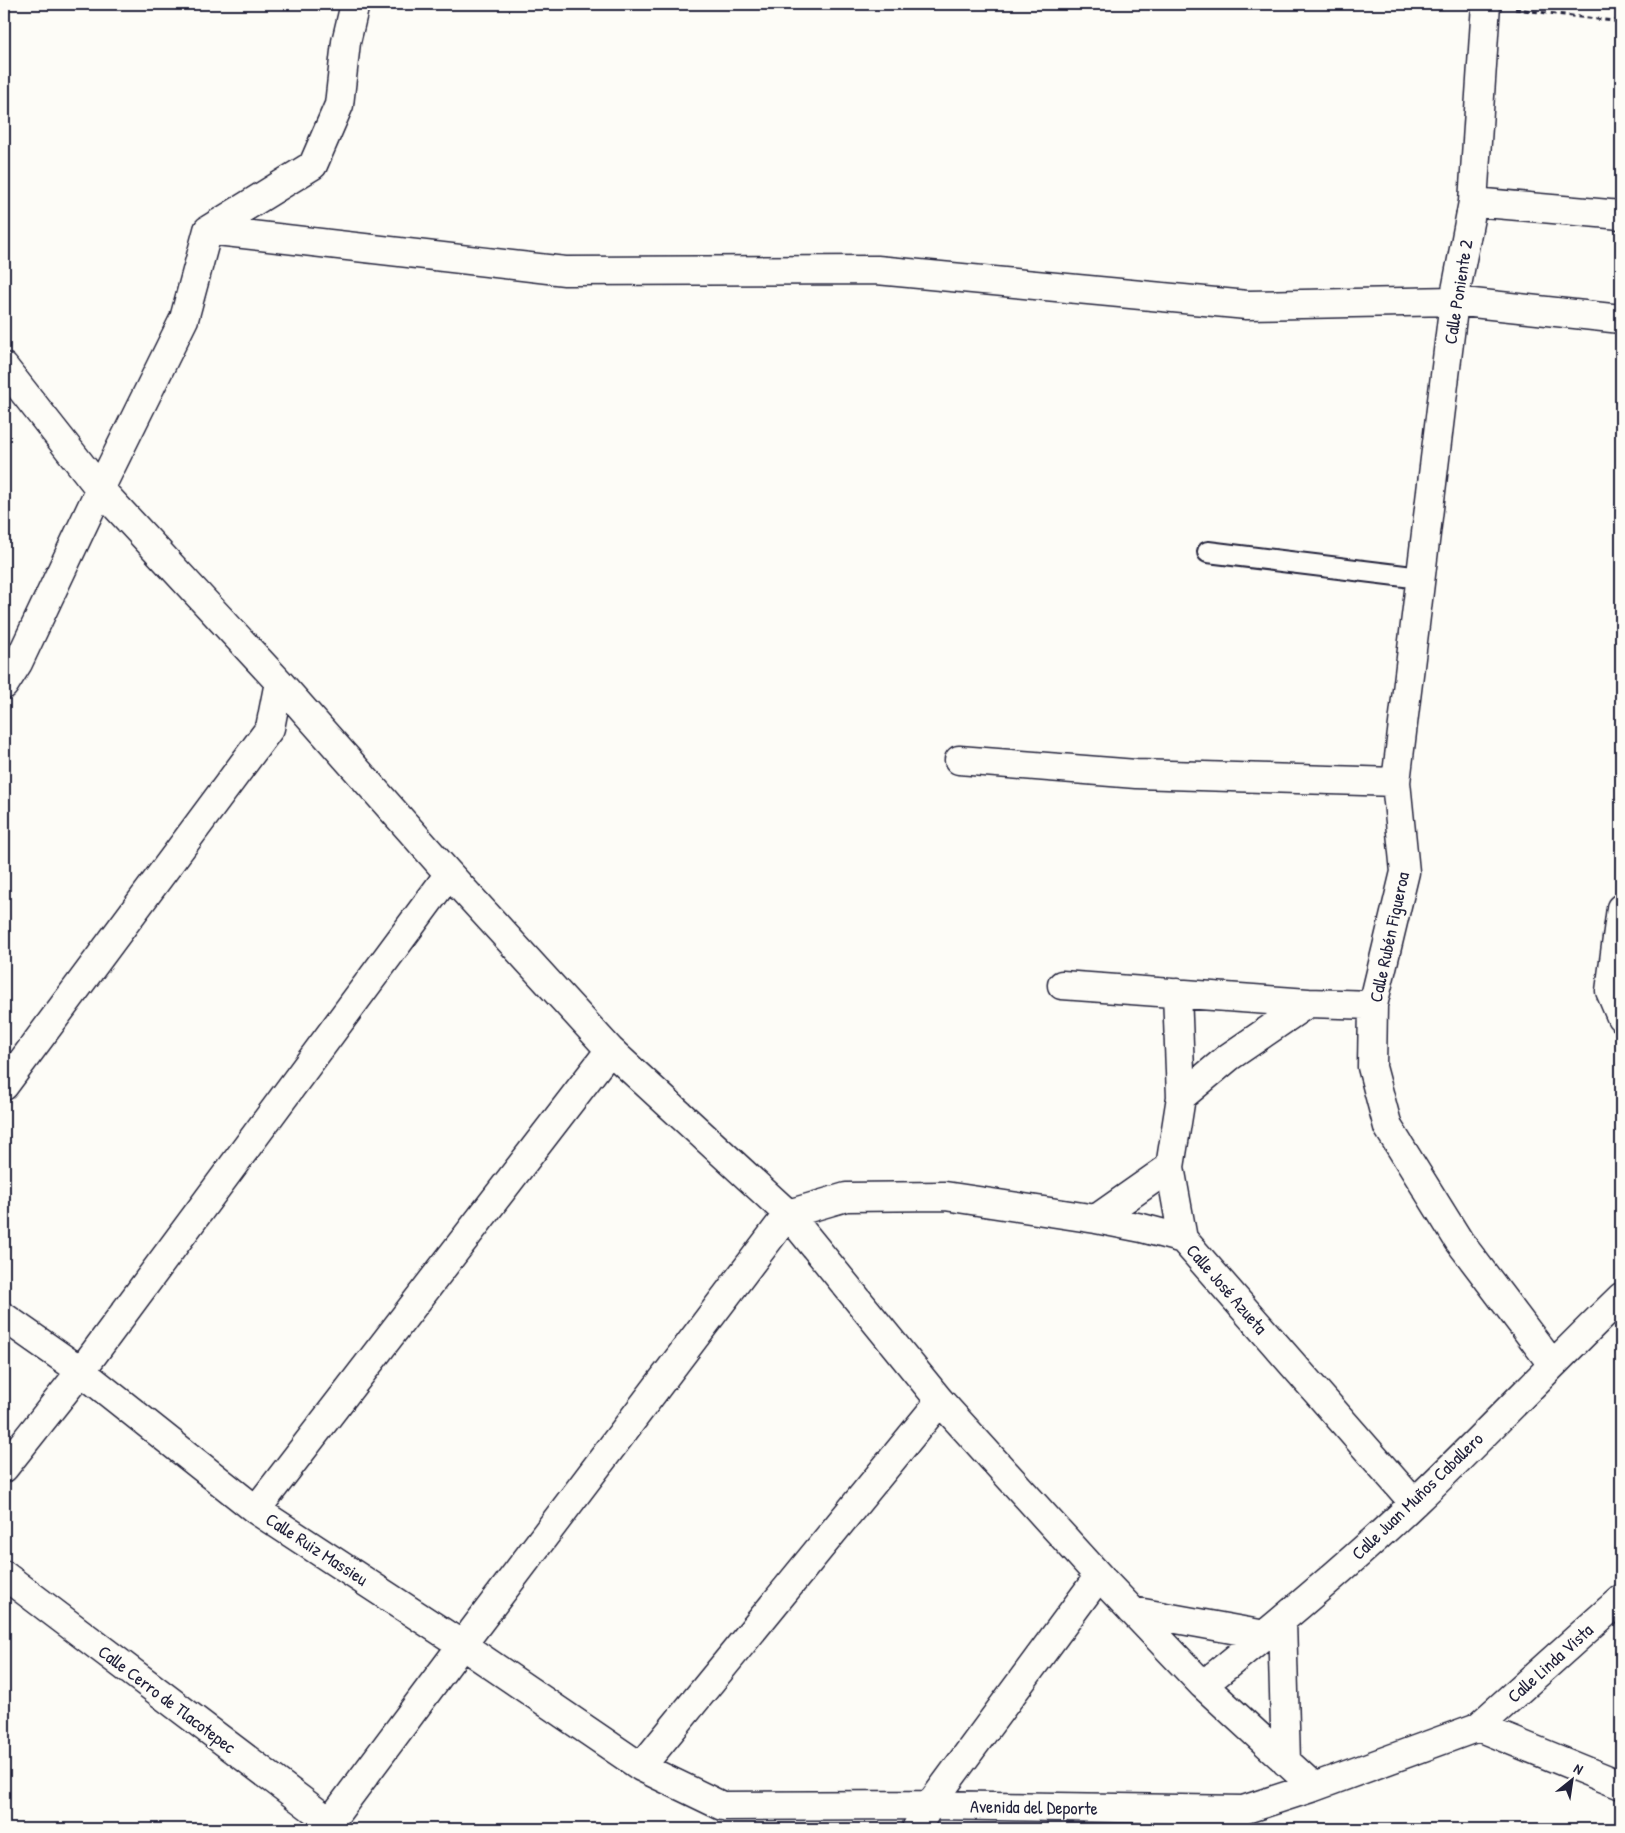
<svg xmlns="http://www.w3.org/2000/svg" width="1625" height="1833" font-family="'Patrick Hand',sans-serif">
<rect width="100%" height="100%" fill="#fdfcf7"/>
<filter id="ink" filterUnits="userSpaceOnUse"><feTurbulence type="fractalNoise" baseFrequency=".02" numOctaves="2"/><feDisplacementMap in="SourceGraphic" scale="10" xChannelSelector="R" yChannelSelector="G"/><feConvolveMatrix kernelMatrix="1 2 1 2 8 2 1 2 1" color-interpolation-filters="sRGB"/></filter>
<g filter="url(#ink)">
<g fill="none" stroke-linecap="round" stroke-linejoin="round">
<defs>
<path id="lane" d="M1208,552L1421,578"/>
<path id="street" d="M1486,4L1473,202L1454,301L1396,782L1405,872L1373,1005L1372,1067L1388,1127L1459,1241L1552,1364
M1473,202L1621,215
M208,230L565,271L877,270L1247,305L1454,301L1621,319
M4,367L100,489L279,682L449,874L610,1050L788,1214L940,1401L1099,1576L1203,1685L1314,1787
M4,685L18,663L100,489L184,319L208,230L313,165L339,105L346,42L355,4
M959,760L1136,774L1396,782
M1621,908L1610,991L1621,1017
M1062,985L1308,1003
M1177,993L1181,1097L1170,1167L1183,1239L1414,1503
M4,1086L270,728L279,682
M1181,1097L1229,1057L1308,1003L1373,1005
M1096,1219L1170,1167
M4,1317L81,1371L256,1510L462,1645L641,1767L722,1806L930,1805L1243,1810L1314,1787L1478,1727L1621,1785
M4,1468L81,1371L449,874
M256,1510L610,1050
M4,1575L330,1822
M1132,1611L1265,1635
M1282,1621L1286,1762
M1203,1685C1275,1627 1347,1567 1415,1502C1485,1435 1551,1365 1621,1297
M1478,1727L1621,1599
M641,1767L940,1401
M323,1829L330,1822L462,1645L788,1214L846,1197L945,1196L1096,1219L1142,1228L1183,1239
M916,1829L930,1805L1099,1576"/>
</defs>
<!-- lane casing -->
<use href="#lane" stroke="#22223b" stroke-width="24"/>
<!-- street casing -->
<use href="#street" stroke="#22223b" stroke-width="31"/>
<!-- path -->
<path stroke="#22223b" stroke-width="3" stroke-dasharray="5 4" stroke-linecap="butt" d="M1515,9L1621,22"/>
<!-- lane -->
<use href="#lane" stroke="#fdfcf7" stroke-width="20"/>
<!-- street -->
<use href="#street" stroke="#fdfcf7" stroke-width="28"/>
</g>
</g>
<g text-anchor="middle" dominant-baseline="central" stroke-width="4" stroke-linejoin="round" paint-order="stroke">
<!-- street labels -->
<g font-size="18" fill="#22223b" stroke="#fdfcf7">
<text transform="translate(1458 292) rotate(-81)">Calle Poniente 2</text>
<text transform="translate(1389 937) rotate(-78)">Calle Rubén Figueroa</text>
<text transform="translate(1227 1289) rotate(49)">Calle José Azueta</text>
<text transform="translate(1417 1496) rotate(-44)">Calle Juan Muños Caballero</text>
<text transform="translate(317 1549) rotate(33)">Calle Ruiz Massieu</text>
<text transform="translate(1550 1663) rotate(-42)">Calle Linda Vista</text>
<text transform="translate(167 1699) rotate(37)">Calle Cerro de Tlacotepec</text>
<text transform="translate(1034 1807) rotate(1)">Avenida del Deporte</text>
</g>
</g>
<!-- margin -->
<rect width="1625" height="1833" fill="none" stroke="#fdfcf7" stroke-width="20"/>
<rect x="10" y="10" width="1605" height="1813" fill="none" stroke="#22223b" stroke-width="2" filter="url(#ink)"/>
<!-- north arrow -->
<g transform="translate(1572 1780) rotate(30)" stroke="#fdfcf7" stroke-width="4" paint-order="stroke">
<path d="M0-4L9 19L0 12L-9 19Z" fill="#22223b"/>
<text y="-8" font-size="14" font-weight="bold" text-anchor="middle" fill="#22223b">N</text>
</g>
</svg>
